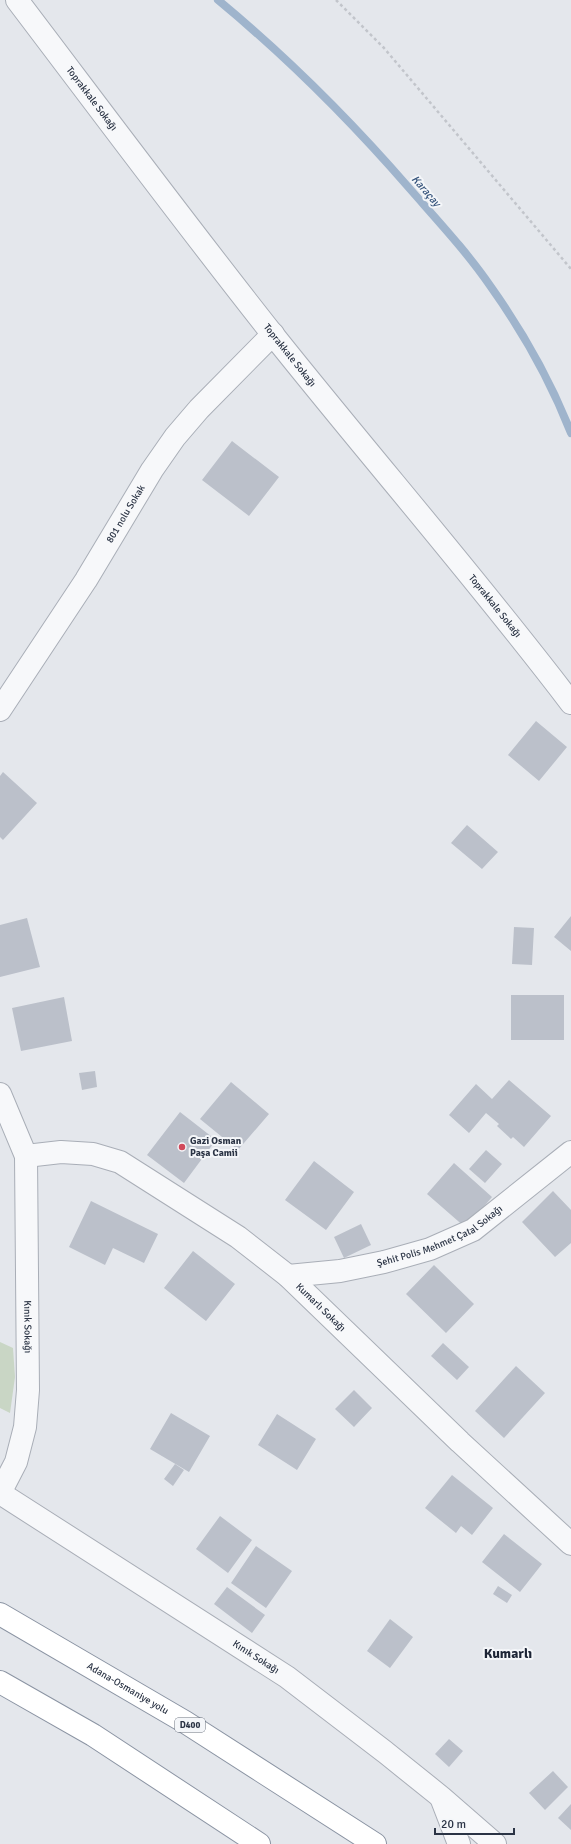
<svg xmlns="http://www.w3.org/2000/svg" width="571" height="1844" font-family="Signika,sans-serif">
<rect width="100%" height="100%" fill="#e4e7ec"/>
<!-- green -->
<path fill="#c9d6c5" d="M0,1342L13,1348L15,1377L10,1413L0,1408Z"/>
<g fill="none" stroke-linecap="round" stroke-linejoin="round">
<!-- stream -->
<path stroke="#9fb4cc" stroke-width="8" d="M218,0C287,57 351,121 410,189C438,221 467,252 491,287C523,332 551,382 571,433"/>
</g>
<!-- building -->
<path fill="#bbc0ca" d="M232,441L279,477L249,516L202,480Z
M536,721L567,747L539,781L508,755Z
M3,772L37,803L3,840L0,837V776Z
M467,825L498,852L482,869L451,843Z
M571,916V951L554,937Z
M27,918L40,967L0,977V925Z
M514,927L534,928L532,965L512,964Z
M511,995H564V1040H511Z
M64,997L72,1041L21,1051L12,1008Z
M95,1071L97,1087L82,1090L79,1073Z
M509,1080L551,1116L524,1147L513,1137L511,1139L497,1126L499,1124L486,1113L469,1133L449,1115L476,1084L492,1099Z
M231,1082L269,1114L238,1150L200,1119Z
M180,1112L216,1140L184,1183L147,1155Z
M486,1150L502,1164L485,1183L469,1169Z
M314,1161L354,1192L326,1230L285,1200Z
M454,1163L492,1197L466,1228L427,1194Z
M553,1191L571,1210V1243L555,1257L522,1222Z
M91,1201L158,1234L144,1263L113,1248L105,1265L69,1247Z
M361,1224L371,1245L344,1258L334,1237Z
M193,1251L235,1284L206,1321L164,1288Z
M434,1265L474,1304L446,1333L406,1294Z
M443,1343L469,1367L457,1380L431,1356Z
M516,1366L545,1393L504,1438L475,1411Z
M354,1390L372,1408L354,1427L335,1409Z
M171,1413L210,1436L189,1472L150,1449Z
M277,1414L316,1439L297,1470L258,1445Z
M175,1464L184,1470L173,1486L164,1479Z
M452,1475L493,1508L472,1535L461,1526L456,1533L425,1508Z
M220,1516L252,1540L228,1573L196,1549Z
M504,1534L542,1564L520,1592L482,1562Z
M256,1546L292,1571L266,1608L231,1583Z
M498,1586L512,1595L507,1603L493,1594Z
M227,1587L265,1615L252,1633L214,1604Z
M390,1619L413,1637L390,1668L367,1651Z
M449,1739L463,1751L449,1767L435,1754Z
M553,1771L568,1787L545,1810L529,1793Z
M571,1804V1830L558,1818Z"/>
<g fill="none" stroke-linecap="round" stroke-linejoin="round">
<defs>
<g id="minor">
<path id="s1" d="M17,0C102,112 186,225 274,336C372,459 476,578 571,703"/>
<path id="s2" d="M0,710L86,580L152,470L175,437L199,409L273,334"/>
<path id="s3" d="M0,1094L26,1156L28,1390L25,1427L16,1462L0,1493"/>
<path id="s4" d="M26,1156L61,1152L93,1154L120,1162L238,1237L288,1276L460,1442L571,1544"/>
<path id="s5" d="M288,1276L340,1271L384,1262L430,1249L473,1230L571,1152"/>
<path id="s6" d="M0,1493L287,1677L385,1752L441,1797L495,1844"/>
<path d="M442,1800L459,1844"/>
</g>
<g id="highway">
<path id="s7" d="M0,1614L185,1722L375,1844"/>
<path d="M0,1682L93,1735L259,1844"/>
</g>
</defs>
<!-- minor casing -->
<use href="#minor" stroke="#a9aeb7" stroke-width="24"/>
<!-- highway casing -->
<use href="#highway" stroke="#8b94a3" stroke-width="24"/>
<!-- path -->
<path stroke="#c2c5cb" stroke-width="2.5" stroke-dasharray="3 3" stroke-linecap="butt" d="M336,0L384,48L571,269"/>
<!-- minor -->
<use href="#minor" stroke="#f7f8fa" stroke-width="22"/>
<!-- highway -->
<use href="#highway" stroke="#fff" stroke-width="22"/>
</g>
<!-- markers -->
<circle fill="#d1495b" stroke="#f4f6f9" stroke-width="1.5" cx="182" cy="1147" r="4"/>
<g text-anchor="middle" dominant-baseline="central" stroke-width="4" stroke-linejoin="round" paint-order="stroke">
<!-- shield labels -->
<rect fill="#f4f6f9" stroke="#676e7b" stroke-width="1" x="175" y="1718" width="30" height="14" rx="3"/>
<g font-size="9" font-weight="bold" fill="#2b3445">
<text x="190" y="1725">D400</text>
</g>
<!-- street labels -->
<g font-size="10" fill="#2b3445" stroke="#f4f6f9">
<text stroke="none"><textPath href="#s1" startOffset="124">Toprakkale Sokağı</textPath></text>
<text stroke="none"><textPath href="#s1" startOffset="448">Toprakkale Sokağı</textPath></text>
<text stroke="none"><textPath href="#s2" startOffset="233">801 nolu Sokak</textPath></text>
<text stroke="none"><textPath href="#s1" startOffset="772">Toprakkale Sokağı</textPath></text>
<text stroke="none"><textPath href="#s5" startOffset="159">Şehit Polis Mehmet Çatal Sokağı</textPath></text>
<text stroke="none"><textPath href="#s4" startOffset="344">Kumarlı Sokağı</textPath></text>
<text stroke="none"><textPath href="#s3" startOffset="238">Kınık Sokağı</textPath></text>
<text stroke="none"><textPath href="#s6" startOffset="304">Kınık Sokağı</textPath></text>
<text stroke="none"><textPath href="#s7" startOffset="148">Adana-Osmaniye yolu</textPath></text>
</g>
<!-- poi labels -->
<g font-size="10" font-weight="bold" fill="#2b3445" stroke="#f4f6f9" text-anchor="start">
<text x="190" y="1141">Gazi Osman<tspan x="190" dy="12">Paşa Camii</tspan></text>
</g>
<!-- water labels -->
<g font-size="11" font-style="italic" fill="#34527a" stroke="#f4f6f9">
<text transform="translate(426 191) rotate(49)">Karaçay</text>
</g>
<!-- district labels -->
<g font-size="14" font-weight="bold" fill="#1d2536" stroke="#f4f6f9">
<text x="508" y="1653">Kumarlı</text>
</g>
</g>
<!-- scale -->
<path d="M435 1828v6h79v-6" fill="none" stroke="#2b3445" stroke-width="2"/>
<text x="441" y="1828" font-size="12" fill="#2b3445" stroke="#f4f6f9" stroke-width="3" paint-order="stroke">20 m</text>
</svg>
